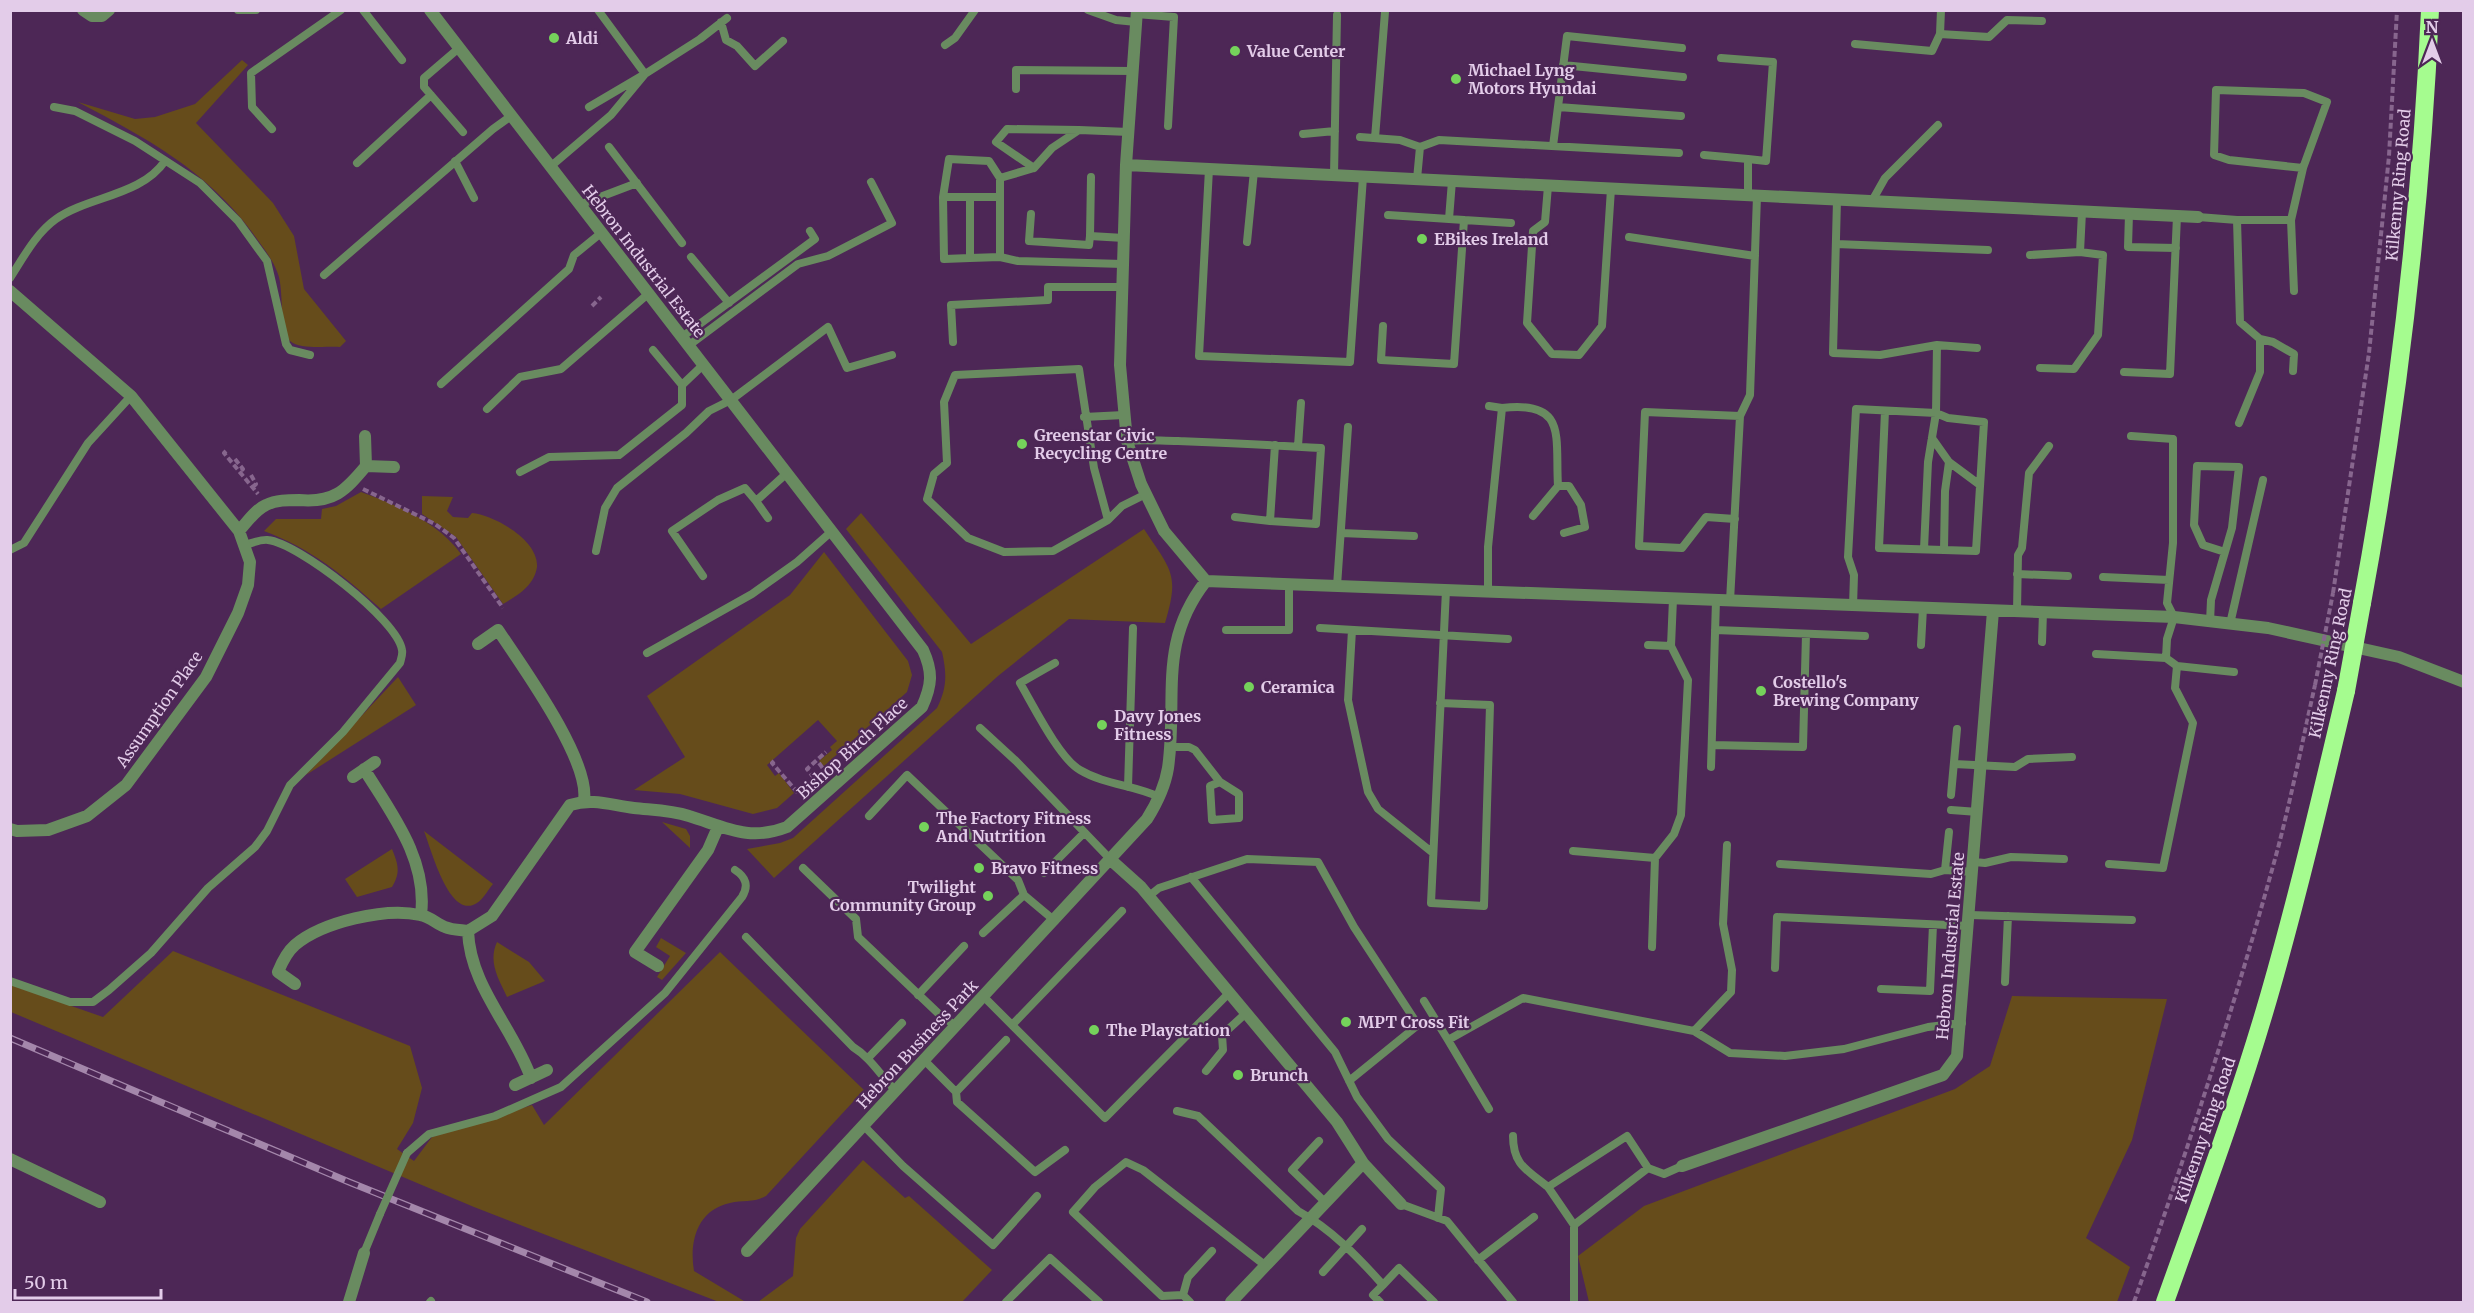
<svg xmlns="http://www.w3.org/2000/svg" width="2474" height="1313" font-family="Merriweather,serif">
<rect width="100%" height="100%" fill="#4d2756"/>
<!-- green -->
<path fill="#664c1b" d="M242,60L248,65L196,123L273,203L294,236L304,289L346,341L340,347C326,346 301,350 290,341C279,331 284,290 278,274C273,259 261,245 252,232C205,169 146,138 78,102L135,119L155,117L195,104Z
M361,492C397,505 438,522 461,554L381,609C343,575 312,549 264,531L276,519H321L322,509L336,506Z
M422,496L453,497L447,511L453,517L468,518L472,513C494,515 539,540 537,567C534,586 518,595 503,604L456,537L422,514Z
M861,513L971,644L1144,529C1171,570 1180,574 1165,623L1069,619L998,676L774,878L747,849L780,843L793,838L937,708C947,688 947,674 942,652L846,529Z
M824,552L908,661L912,675L907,692L824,766L819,761L832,750L830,747L837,741L818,720L767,765L775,776L779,773L794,793L777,808L753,814L680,794L634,790L685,757L647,696L790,595Z
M398,677L416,705L306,775Z
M662,822L686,829L690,836V848Z
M424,831L493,884C487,891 482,902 473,905C448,914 431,849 424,831Z
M392,849C398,864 401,872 392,887L357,897L345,879Z
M661,938L686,953L662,980L657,977L670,956L656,947Z
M497,942L529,962L545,981L507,997C498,978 488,962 497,942Z
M173,951L410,1046L422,1088L413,1123L397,1149L414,1161L432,1137L532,1105L544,1125L720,952L864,1090L766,1196C754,1203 743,1200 730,1203C697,1210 689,1242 694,1271L744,1301L719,1302L474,1207L11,1012V985L103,1017Z
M2012,996L2167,999L2132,1140L2086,1238L2130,1267L2117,1302H1589L1578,1256L1644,1206L1955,1089L1990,1066Z
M863,1160L905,1198L909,1196L992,1270L962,1302H758L793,1276L796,1238L800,1229Z"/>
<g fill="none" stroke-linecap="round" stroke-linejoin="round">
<!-- path -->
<path stroke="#87668e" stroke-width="4" stroke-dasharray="6 3" stroke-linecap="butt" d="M592,306L601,297
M226,451L224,453L258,494
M235,459L243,469L240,472
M251,475L256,484L253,487
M363,489L435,524L454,538L503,608
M2333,593L2369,353L2389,156L2397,10
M774,761L772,763L798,793
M819,763L824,770
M814,778L807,769L826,752
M2134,1302C2187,1152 2236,1002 2278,848C2292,794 2303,739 2315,685"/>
<!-- lane -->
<path stroke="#698b60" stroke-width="8" d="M238,10H256
M363,10L402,60
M1088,10L1116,20L1136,22
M1941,10L1940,34L1989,37L2007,20L2042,21
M1136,14L1174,17L1168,126
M721,22L726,40L737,46L755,66L783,41
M1855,44L1932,51L1940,34
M945,45L955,38L975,10
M459,48L424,78V87L463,132
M1721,58L1773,62L1766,161L1748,159V195
M1563,65L1683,77
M1016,89V70L1133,71
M54,107L75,111L135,141L200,183L238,221L267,261L286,344L290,350L310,355
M589,107L645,74L598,10
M1558,107L1681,116
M272,129L252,107L251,73L341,10
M1303,134L1335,131
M1360,137L1400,140L1420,147L1439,140L1679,153
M1375,138L1385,12
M1553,146L1567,36L1682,48
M609,147L682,243
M1704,155L1748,159
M455,161L474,198
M357,163L431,95
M550,167L611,115L645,74L700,39L727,18
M1034,168L996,142L1007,129L1079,130
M1209,169L1199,356L1350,362L1363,177
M1334,175L1337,15
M1417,179L1420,147
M1548,186L1545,222L1533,231L1527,323L1552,354L1579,355L1602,326L1611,189
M943,197L949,159L989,161L1000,178
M1000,197H970V258L1000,257
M1837,200L1833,353L1880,355L1937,345L1977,348
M1872,201L1885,178L1938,125
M579,205L637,183
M1031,214L1029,241L1089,245L1090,236L1124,238
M2129,214L2128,247L2176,248
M1388,215L1449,219
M2198,217L2237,220L2240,322L2260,339V372L2239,423
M1464,220L1511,223
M2237,220H2291L2303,168L2327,102L2304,93L2216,90L2214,155L2229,160L2303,168
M2291,220L2294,291
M1090,236L1091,177
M1629,237L1755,256
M1247,242L1254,171
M1836,244L1988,250
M2030,255L2080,252
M691,257L729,303
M970,258L944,259L943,197H970
M1123,264L1018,261L1000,257V178L1034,168L1052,148L1079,130L1129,132
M324,275L493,129L511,116
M10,278C23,258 36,233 56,219C89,196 141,196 165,161
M1383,326L1381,360L1454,364L1464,220L1449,219L1452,181
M682,337L815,239L810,231
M2260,339L2273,342L2294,354L2293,371
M953,342L951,305L1048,300V287H1123
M688,346L798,264L828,256L892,223L871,182
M653,350L682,385
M2040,368L2074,369L2098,335L2103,255L2080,252L2082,212
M1079,369L1094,468L1108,520L1053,551L1004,552L968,538L927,499L934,474L947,463L944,402L955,375Z
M2124,372L2170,374L2177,216
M441,384L569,269L574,255L601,233
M1502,408C1568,400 1555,437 1558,486L1533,516
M487,409L520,377L561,369L648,294
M1885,411L1879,548L1976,551L1984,422L1948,418L1936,413L1928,462L1924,549
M1740,416L1750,395L1757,196
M1084,417L1124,415
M1932,438L1949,462L1980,485
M1127,441C1145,439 1160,441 1178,441C1225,443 1273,445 1321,448L1316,524L1270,521L1275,445
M1298,446L1301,403
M520,472L549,457L619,455L682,405V385L703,365
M1558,486H1569L1581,505L1585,527L1564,533
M756,501L768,518
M1235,517L1270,521
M1108,520L1122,506L1146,494
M1341,533L1414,536
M10,550L24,543L88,443L131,396
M1944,550L1945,491L1949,462
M596,551L605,508L617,488L686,433L709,411L731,400L828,327L847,368L892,355
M2017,574L2068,576
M703,576L672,531L718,500L745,488L756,501L787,473
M2103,577L2169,580
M1337,586L1348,427
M1488,592V547L1502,408L1489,406
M1730,601L1740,416L1645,412L1639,546L1682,548L1706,517L1735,519
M1853,606L1854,575L1848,557L1856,409L1936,413L1937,345
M2017,611L2018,555L2022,548L2029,473L2049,446
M2210,622L2211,600L2232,528L2239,467L2197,466L2194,525L2203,545L2225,552
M2230,624L2263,480
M1320,628L1508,639
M1226,630H1289V584
M1352,630L1348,700L1368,792L1378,809L1433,853
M1715,630L1865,636
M2042,642L2043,612
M1648,645L1671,646L1673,599
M1921,645L1923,608
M647,653L752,594L797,562L832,531
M2096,654L2166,658
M1055,663L1020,683C1033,705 1059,758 1080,770C1105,785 1134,785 1159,797
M2177,666L2234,672
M1440,703L1490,705L1484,906L1431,903L1446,590
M980,728L1016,761L1112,861
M1712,745L1803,747L1806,634
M1169,747H1189L1195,750L1220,782L1239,794V818L1212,820L1210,786L1220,782
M1954,764L2015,767L2028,759L2072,757
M1711,767L1716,600
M1128,787L1133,628
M1951,795L1957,729
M1951,810L1978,812
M869,816L907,775L1018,880L1024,895L1055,921
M1573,851L1655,858L1674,834L1681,815L1688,680L1671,646
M1974,862L1985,863L2011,857L2064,859
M1780,864L1931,874L1945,870L1973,872
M2109,864L2163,868L2193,723L2175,688L2177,666L2166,658L2167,639L2174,617L2167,603L2173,543V439L2131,436
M803,868L856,919L858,937L940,1015L956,1026
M1945,870L1949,832
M1044,873L1084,833
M1191,877L1335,1052L1357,1097L1388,1139L1441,1189L1438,1218
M1149,896L1159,888L1247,859L1318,862L1354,927L1418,1025L1349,1081
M1970,915L2132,920
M983,933L1024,895
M746,937L853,1047C871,1058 880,1075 896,1091
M1652,947L1655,858
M1775,968L1777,917L1969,926
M10,981L70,1002H93L109,990L151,953L208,888L255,847L267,831L290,785L343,732L400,663C401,659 403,654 402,650C398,620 298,543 268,540C261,539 252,543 245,545
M2005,982L2008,916
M1881,989L1930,991L1933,925
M918,995L964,946
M984,997L1105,1118L1228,994
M1424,1001L1448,1040
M1013,1024L1122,911
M1694,1031L1731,992L1732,970L1723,924L1727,845
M869,1057L902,1023
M924,1060L956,1092L957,1102L1035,1172L1065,1150
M1206,1071L1223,1050L1222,1035L1245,1014
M956,1092L1006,1040
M1489,1109L1448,1040L1523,998L1694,1031L1730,1053L1785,1056L1844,1049L1928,1027L1962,1023
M1177,1111L1198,1116L1298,1211C1330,1228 1359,1258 1383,1285L1399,1268L1434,1302
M863,1125L903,1166L993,1245L1037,1196
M1513,1136C1513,1165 1527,1170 1548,1187
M1319,1141L1292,1170L1326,1203
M407,1153L429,1134L495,1116L561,1087L665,993L742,897C749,886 746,877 735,870
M1648,1168L1627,1136L1548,1187L1574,1225L1648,1168L1664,1174L1682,1166
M1401,1204L1447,1221L1513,1302
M1574,1225V1302
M364,1253L380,1214
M1478,1260L1534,1217
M1323,1272L1362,1229
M1183,1295L1188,1277L1212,1251
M430,1302L431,1301
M1006,1302L1050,1258L1099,1302
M1190,1302L1183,1295L1162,1296L1073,1212L1095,1187L1126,1162L1143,1170L1266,1266
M1380,1302L1373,1295L1383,1285"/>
<!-- street -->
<path stroke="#698b60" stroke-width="12" d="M83,10L92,16H102L109,10
M1137,10L1126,165L1120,365L1127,441L1141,484L1164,531L1206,581L2174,617L2268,628L2399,657L2464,682
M1126,165L2198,217
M10,291L131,396L239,531L250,562L248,585L238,613L206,677L126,785L87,816L48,830L17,831L10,829
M366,466L394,467
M239,531C247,522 255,510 266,505C276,500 288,500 299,500C334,503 345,491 366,466L365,436
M478,644L498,630C522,666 590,760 584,800
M364,769C392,814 428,860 421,915
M353,777L375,762
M1112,861L1141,887L1337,1122L1363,1163L1231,1302
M468,931C470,987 513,1027 531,1078
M658,966L635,952L708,850L718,827
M295,984L278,972C282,962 287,952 295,945C322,922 386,907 420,915C429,916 437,924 445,927C452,930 461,930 468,931L492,916L570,805C593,798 610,805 634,808C652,810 671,810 689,816C725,827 749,842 787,827L922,707C932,685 933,672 923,650L430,10
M515,1085L547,1070
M10,1159L100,1202
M1363,1163L1401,1204
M1682,1166L1943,1075L1957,1056L1993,611
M747,1251L1147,819C1157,803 1165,787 1168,768C1178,699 1157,643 1206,581
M349,1302L364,1253"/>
<!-- highway -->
<path stroke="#a5fc8f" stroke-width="18" d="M2362,603C2398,408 2421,209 2430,10
M2165,1302C2201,1201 2239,1100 2269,996C2298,895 2322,793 2346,691"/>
<defs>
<path id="rail" d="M10,1038L349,1182L647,1302"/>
</defs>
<!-- rail casing -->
<use href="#rail" stroke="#a487ab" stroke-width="7"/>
<!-- rail -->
<use href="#rail" stroke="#4d2756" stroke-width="4.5" stroke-dasharray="14" stroke-linecap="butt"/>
<!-- path-bridge -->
<path stroke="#87668e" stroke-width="4" stroke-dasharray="6 3" stroke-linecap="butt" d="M2315,685L2333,593"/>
<!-- lane-bridge -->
<path stroke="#698b60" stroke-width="8" d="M380,1214L407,1153"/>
<!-- highway-bridge -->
<path stroke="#a5fc8f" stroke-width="18" d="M2346,691L2362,603"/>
</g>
<!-- markers -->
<g fill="#75d25b" stroke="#4d2756" stroke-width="2">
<circle cx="554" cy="38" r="6"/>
<circle cx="1235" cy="51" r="6"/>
<circle cx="1456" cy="79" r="6"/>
<circle cx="1422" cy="239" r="6"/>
<circle cx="1022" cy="444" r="6"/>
<circle cx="1249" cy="687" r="6"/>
<circle cx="1761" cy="691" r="6"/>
<circle cx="1102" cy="725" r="6"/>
<circle cx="924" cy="827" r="6"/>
<circle cx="979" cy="868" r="6"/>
<circle cx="988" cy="896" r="6"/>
<circle cx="1346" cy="1022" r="6"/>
<circle cx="1094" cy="1030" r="6"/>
<circle cx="1238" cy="1075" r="6"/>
</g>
<g text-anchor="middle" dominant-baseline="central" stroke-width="4.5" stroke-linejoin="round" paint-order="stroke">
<!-- poi labels -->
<g font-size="16" font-weight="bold" fill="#e3cce9" stroke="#4d2756" text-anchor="start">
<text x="566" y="38">Aldi</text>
<text x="1247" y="51">Value Center</text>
<text x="1468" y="70">Michael Lyng<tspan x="1468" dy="18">Motors Hyundai</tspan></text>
<text x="1434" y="239">EBikes Ireland</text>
<text x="1034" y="435">Greenstar Civic<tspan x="1034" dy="18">Recycling Centre</tspan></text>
<text x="1773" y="682">Costello's<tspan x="1773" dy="18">Brewing Company</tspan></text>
<text x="1261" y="687">Ceramica</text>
<text x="1114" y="716">Davy Jones<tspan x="1114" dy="18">Fitness</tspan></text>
<text x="936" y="818">The Factory Fitness<tspan x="936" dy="18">And Nutrition</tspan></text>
<text x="991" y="868">Bravo Fitness</text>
<text x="976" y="887" text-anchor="end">Twilight<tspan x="976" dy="18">Community Group</tspan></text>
<text x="1358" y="1022">MPT Cross Fit</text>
<text x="1106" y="1030">The Playstation</text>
<text x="1250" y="1075">Brunch</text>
</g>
<!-- street labels -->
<g font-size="16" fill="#e3cce9" stroke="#4d2756">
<text transform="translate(2398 185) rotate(-85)">Kilkenny Ring Road</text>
<text transform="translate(644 261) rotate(52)">Hebron Industrial Estate</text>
<text transform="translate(2330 663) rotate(-78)">Kilkenny Ring Road</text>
<text transform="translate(159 709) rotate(-55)">Assumption Place</text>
<text transform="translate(852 748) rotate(-42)">Bishop Birch Place</text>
<text transform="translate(1950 946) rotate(-85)">Hebron Industrial Estate</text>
<text transform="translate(917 1044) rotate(-47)">Hebron Business Park</text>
<text transform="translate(2205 1130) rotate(-71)">Kilkenny Ring Road</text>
</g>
</g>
<!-- border -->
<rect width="2474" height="1313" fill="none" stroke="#e3cce9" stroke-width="24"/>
<!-- north arrow -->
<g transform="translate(2432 42)" stroke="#4d2756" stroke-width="4.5" paint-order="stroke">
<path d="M0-4.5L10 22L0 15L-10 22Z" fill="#e3cce9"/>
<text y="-9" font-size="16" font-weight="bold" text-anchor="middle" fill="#e3cce9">N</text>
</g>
<!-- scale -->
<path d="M15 1289v9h146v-9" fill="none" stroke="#e3cce9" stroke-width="3"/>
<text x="24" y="1289" font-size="18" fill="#e3cce9" stroke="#4d2756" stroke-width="4.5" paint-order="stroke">50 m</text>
</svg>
